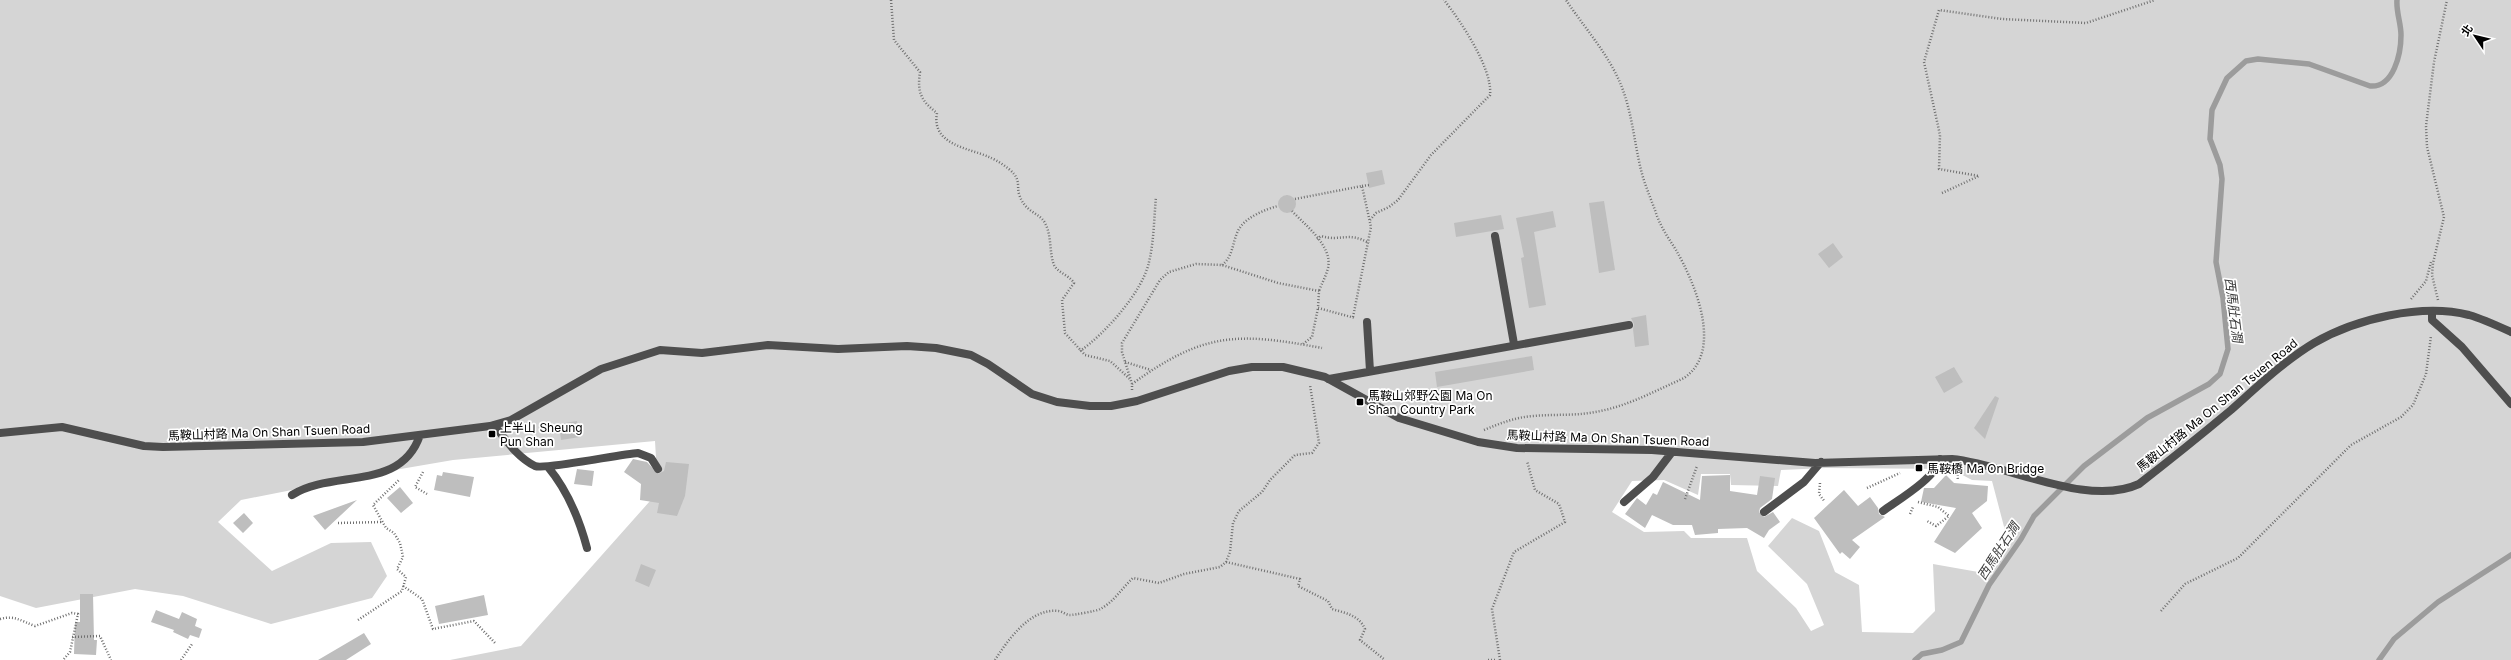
<svg xmlns="http://www.w3.org/2000/svg" width="2511" height="660" font-family="Inter,'Noto Sans TC',sans-serif">
<rect width="100%" height="100%" fill="#fff"/>
<!-- green -->
<path fill="#d5d5d5" fill-rule="evenodd" d="M0,0H2511V660H450L521,646L658,492L655,441L453,460L383,472L241,500L218,522L272,571L331,543L371,542L387,576L372,598L271,624L183,596L135,589L36,608L0,596ZM1826,468L1951,469L1972,480L1992,481L2007,538L1984,573L1933,564L1935,611L1913,633L1862,632L1859,585L1835,572L1819,531L1792,518L1768,546L1807,584L1824,625L1811,631L1796,608L1757,571L1747,538H1691L1684,531L1644,532L1612,512L1632,481L1664,480L1698,495L1701,474H1730L1731,485L1778,486L1781,470Z"/>
<g fill="none" stroke-linecap="round" stroke-linejoin="round">
<!-- stream -->
<path stroke="#9c9c9c" stroke-width="5.5" d="M1915,660L1922,654L1942,650L1961,642L1989,585L2021,539L2034,516L2084,466L2147,418L2209,384L2220,374L2228,349L2223,298L2216,262L2222,179L2220,165L2210,139L2212,110L2227,78L2246,61L2258,59L2309,64L2370,86C2394,88 2401,53 2401,35C2401,23 2396,12 2397,0
M2379,660L2394,639L2438,602L2511,555"/>
</g>
<!-- building -->
<path fill="#bebebe" d="M1382,170L1385,184L1369,188L1366,173Z
M1278 204a9 9 0 1 1 18 0a9 9 0 1 1-18 0Z
M1604,201L1615,270L1599,273L1589,203Z
M1553,211L1556,227L1534,232L1546,305L1529,308L1521,258L1524,257L1516,218Z
M1501,215L1504,229L1456,237L1454,223Z
M1833,243L1843,257L1829,268L1818,254Z
M1646,315L1649,345L1635,347L1633,329L1634,324L1631,318Z
M1532,356L1534,370L1437,387L1435,372Z
M1954,367L1963,382L1944,393L1935,377Z
M1995,396L1999,398L1985,439L1974,428Z
M577,421L580,437L561,440L559,424Z
M633,459L647,462L658,474L664,471L666,462L689,464L685,496L677,516L657,513L659,503L640,500L641,484L624,472Z
M577,469L594,471L592,486L574,484Z
M443,472L474,477L470,497L434,490L437,475L442,476Z
M1730,475V491L1757,495L1760,476L1775,478L1772,499L1760,508L1759,512L1764,517L1773,512L1780,522L1769,530L1764,538L1747,528L1718,529V533L1695,535L1692,525H1673L1652,515L1645,528L1625,514L1637,498L1646,505L1653,493L1657,495L1663,482L1700,500L1702,476Z
M1946,475L1954,483L1988,486L1987,501L1972,513L1982,528L1955,553L1934,542L1956,508L1921,502L1924,488H1934Z
M400,487L413,503L401,513L387,498Z
M1844,490L1858,506L1870,497L1878,508L1879,514L1885,517L1852,540L1860,547L1850,559L1842,552L1840,554L1814,518Z
M357,500L325,530L313,516Z
M244,513L253,523L243,533L233,523Z
M641,564L656,570L649,587L635,581Z
M80,594H93L94,640H97L96,655L74,654L75,622H80Z
M484,595L488,615L439,624L435,606Z
M156,610L179,619L182,612L197,619L195,626L202,629L199,638L190,635L188,639L173,632L174,630L151,622Z
M364,633L371,644L346,660H318Z"/>
<g fill="none" stroke-linecap="round" stroke-linejoin="round">
<!-- path -->
<path stroke="#707070" stroke-width="2.5" stroke-dasharray="1 2" stroke-linecap="butt" d="M891,0L894,40L920,72C917,92 921,101 937,113C931,145 969,148 989,157C997,160 1009,168 1014,174C1020,181 1017,188 1019,194C1025,213 1039,212 1045,223C1052,236 1049,252 1054,265C1058,273 1069,275 1074,283L1062,300L1065,333L1085,355L1110,361L1131,380
M1362,186L1369,185
M1942,193L1979,176L1939,169L1940,135L1924,62L1939,10L2002,19L2086,23L2155,0
M1295,199L1362,186L1371,227L1353,317
M1292,211C1305,225 1333,246 1328,268C1326,276 1322,283 1319,291
M1370,220L1376,213L1389,207L1398,200L1431,155L1490,95C1493,69 1460,20 1444,0
M1317,239L1321,236C1341,242 1348,231 1369,243
M1222,265C1234,256 1232,241 1239,229C1246,217 1266,209 1278,206
M2411,299L2426,281L2431,262
M2438,300L2432,275L2433,263L2444,217L2427,147L2426,126L2434,62L2447,0
M1303,344L1312,337L1318,308
M1080,351C1105,334 1143,291 1149,262C1154,241 1154,218 1156,197
M1125,362L1151,370
M1132,384C1204,332 1237,332 1322,348
M1132,390V384L1122,352V343L1160,280L1169,272L1196,264L1222,265L1278,283L1319,291L1318,308L1355,318
M1484,430C1501,423 1516,417 1534,416C1555,414 1575,416 1595,412C1626,407 1655,391 1684,378C1724,351 1695,283 1676,250C1669,239 1662,229 1657,216C1652,201 1645,186 1641,170C1634,141 1632,112 1621,85C1609,55 1584,27 1566,0
M423,472L415,487L427,494
M1957,472L1958,480
M1820,483L1819,494L1825,502
M1867,488L1900,473
M1685,499L1697,466
M1918,502L1938,507L1949,516L1936,526L1927,521
M1910,514L1913,507
M338,523L382,522
M1226,562L1300,579L1298,586L1328,601L1332,609C1345,613 1359,615 1365,629L1360,640L1385,660
M403,586L422,599L433,629L474,621L496,644
M2161,611L2185,584L2238,558L2351,445L2401,417L2413,405L2426,374L2431,336
M0,619C15,615 21,621 35,626L72,613L78,614L70,652L63,660
M358,620L402,591L406,577L397,569L403,557L400,543L394,533L386,528L373,505L399,480
M72,637L100,636L111,660
M181,660L192,644
M995,660C1008,640 1030,608 1058,611C1062,611 1066,615 1070,615C1074,615 1097,611 1100,609C1113,603 1122,588 1133,578L1159,583L1184,574L1220,567L1226,562L1230,552L1233,523L1239,511L1262,492L1270,480L1295,455L1312,453L1319,443L1310,385
M1488,660H1496
M1500,660L1492,609L1514,552L1565,522L1559,504L1535,490L1527,461"/>
<!-- lane -->
<path stroke="#4e4e4e" stroke-width="8" d="M1495,236L1514,344
M2432,312V320L2462,347L2511,404
M1367,322L1370,371
M1329,379L1629,325"/>
<!-- street -->
<path stroke="#4e4e4e" stroke-width="8" d="M494,425C506,440 517,457 535,466C544,470 621,454 638,453L651,458L658,469
M0,433L62,427L144,446L163,447L363,442L490,426L511,420L601,369L660,350L702,353L768,345L838,349L907,346L936,348L971,355L988,364L1032,394L1057,402L1090,406H1111L1137,401L1229,371L1252,367H1283L1325,377L1399,418L1478,442L1517,448L1652,450L1815,463L1952,459C2007,464 2087,508 2139,484C2170,460 2201,435 2231,410C2257,387 2284,361 2314,343C2355,319 2421,303 2469,315C2483,319 2498,326 2511,332
M548,467C568,491 579,518 587,548
M292,495C333,469 401,492 420,435
M1624,502L1653,477L1672,452
M1883,511C1898,500 1937,477 1940,459
M1764,512L1804,482L1821,462"/>
</g>
<!-- markers -->
<g fill="#000" stroke="#fff" stroke-width="1.5">
<rect x="1356" y="398" width="8" height="8" rx="2"/>
<rect x="488" y="430" width="8" height="8" rx="2"/>
<rect x="1915" y="464" width="8" height="8" rx="2"/>
</g>
<g text-anchor="middle" dominant-baseline="central" stroke-width="3.5" stroke-linejoin="round" paint-order="stroke">
<!-- poi labels -->
<g font-size="12" fill="#000" stroke="#fff" text-anchor="start">
<text x="1368" y="395">馬鞍山郊野公園 Ma On<tspan x="1368" dy="14">Shan Country Park</tspan></text>
<text x="500" y="427">上半山 Sheung<tspan x="500" dy="14">Pun Shan</tspan></text>
<text x="1927" y="468">馬鞍橋 Ma On Bridge</text>
</g>
<!-- street labels -->
<g font-size="12" fill="#000" stroke="#fff">
<text transform="translate(2217 405) rotate(-39)">馬鞍山村路 Ma On Shan Tsuen Road</text>
<text transform="translate(269 432) rotate(-2)">馬鞍山村路 Ma On Shan Tsuen Road</text>
<text transform="translate(1608 438) rotate(2)">馬鞍山村路 Ma On Shan Tsuen Road</text>
</g>
<!-- water labels -->
<g font-size="13" font-style="italic" fill="#3d3d3d" stroke="#fff">
<text transform="translate(2234 310) rotate(83)">西馬肚石澗</text>
<text transform="translate(1998 551) rotate(-57)">西馬肚石澗</text>
</g>
</g>
<!-- north arrow -->
<g transform="translate(2475 36) rotate(305)" stroke="#ffffff" stroke-width="3" paint-order="stroke">
<path d="M0-3L7 15L0 10L-7 15Z" fill="#000000"/>
<text y="-6" font-size="11" font-weight="bold" text-anchor="middle" fill="#000000">北</text>
</g>
</svg>
